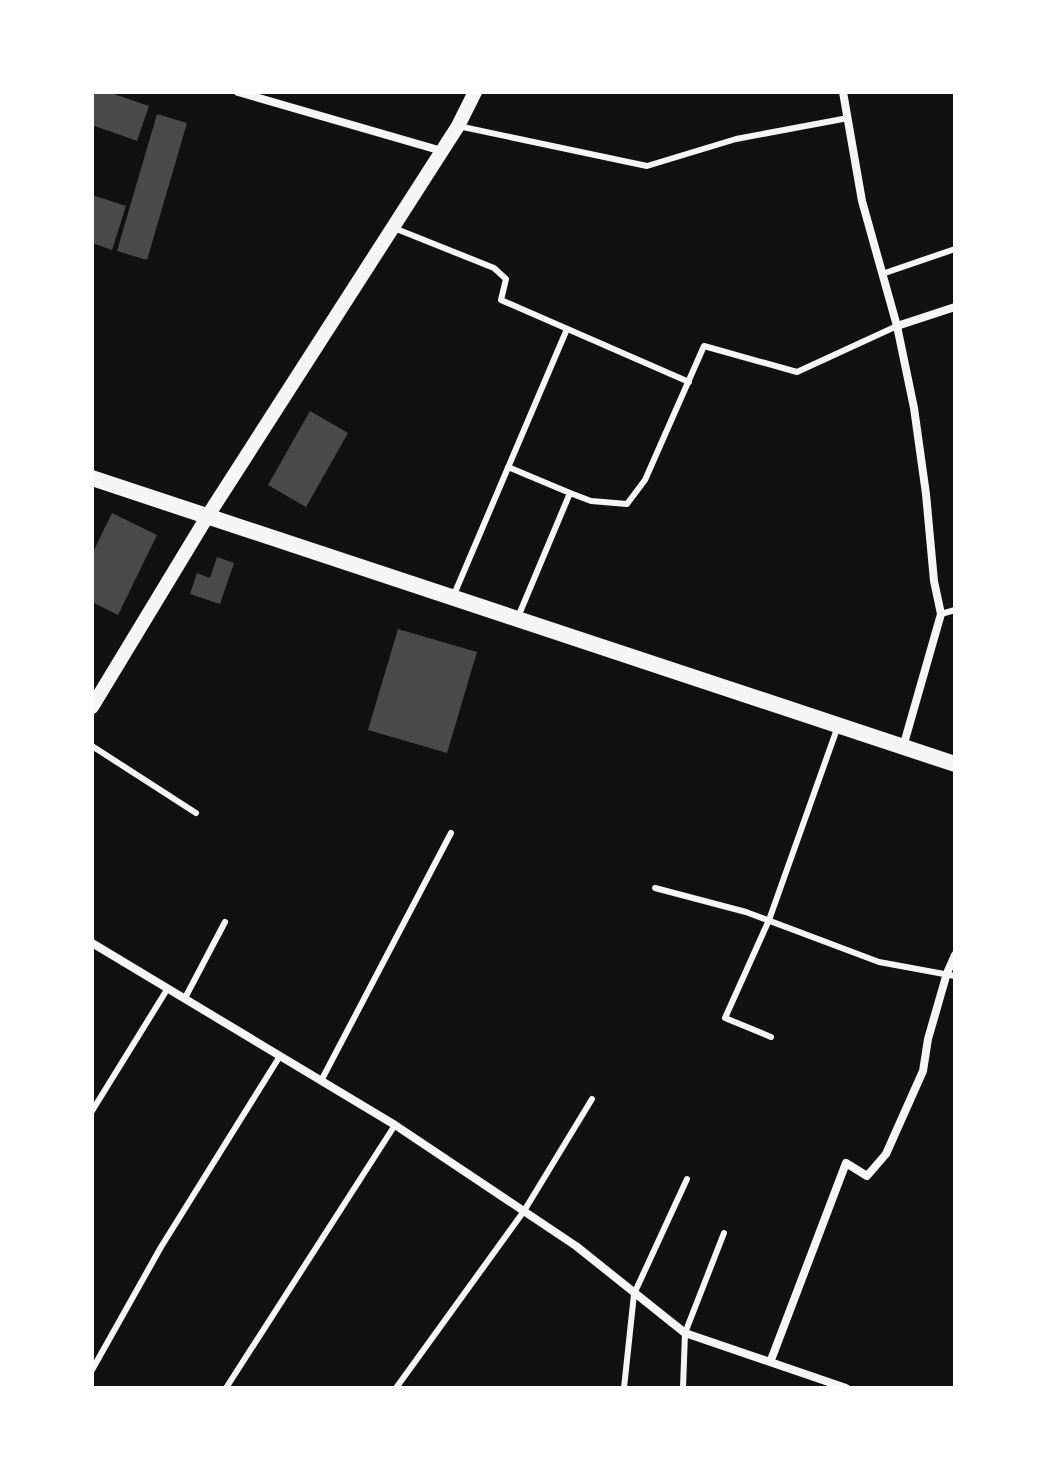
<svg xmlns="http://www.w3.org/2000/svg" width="1047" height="1480" font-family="Arial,sans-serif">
<rect width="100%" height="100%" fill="#111"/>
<!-- building -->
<path fill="#4a4a4a" d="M92,92H108L149,106L137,141L92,125Z
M157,114L187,123L147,260L117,251Z
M92,195L126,206L112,250L92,243Z
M310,411L348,433L306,507L268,485Z
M112,513L157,535L118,615L92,602V554Z
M217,557L234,563L220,604L190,594L197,573L210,578Z
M398,629L477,652L447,753L368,730Z"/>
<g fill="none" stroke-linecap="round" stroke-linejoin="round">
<!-- service -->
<path stroke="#f5f5f5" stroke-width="6" d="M458,126L647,166L736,139L848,118
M394,228L494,268L506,279L501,300L689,382
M882,274L955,249
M508,467L570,493
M453,597L567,329
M941,614L955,610
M518,617L570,493L591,501L627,504L645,480L704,346L797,372L897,326
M92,746L196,813
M655,888L746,912L879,962L955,976
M185,998L225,922
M771,1037L725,1018L769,920L838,726
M321,1081L451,833
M92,1111L168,988
M92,1370L161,1247L280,1056
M226,1388L395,1125
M396,1388L524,1211L592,1099
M624,1388L634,1294L687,1179
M683,1388L685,1333L724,1233"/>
<!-- minor -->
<path stroke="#f5f5f5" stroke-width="8" d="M238,92L442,151
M843,92L862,201L897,326L914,408L926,494L934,581L941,614L903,747
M897,326L955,307
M92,943L395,1125L576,1246L685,1333L846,1388
M771,1360L846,1163L867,1176L886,1154L923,1071L928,1039L947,973L955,955"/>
<!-- tertiary -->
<path stroke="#f5f5f5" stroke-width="14" d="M92,707L207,517L458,126L475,92"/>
<!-- secondary -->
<path stroke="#f5f5f5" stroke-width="16" d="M92,478L955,764"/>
</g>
<!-- border -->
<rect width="1047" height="1480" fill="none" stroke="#ffffff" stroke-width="188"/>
</svg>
